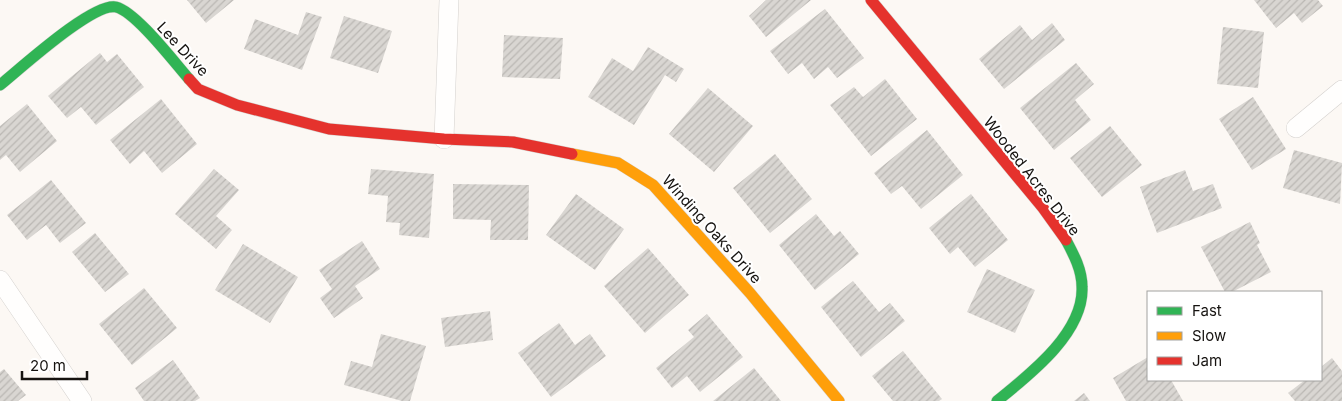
<svg xmlns="http://www.w3.org/2000/svg" width="1342" height="401" font-family="Inter,sans-serif">
<defs>
<pattern id="building-hatch" width="6" height="6" patternUnits="userSpaceOnUse" patternTransform="scale(1.25)"><rect width="6" height="6" fill="#d9d6d2"/><path d="M-1 1l2-2M0 6l6-6M5 7l2-2" fill="none" stroke="#bab7b3"/></pattern>
</defs>
<rect width="100%" height="100%" fill="#fcf8f4"/>
<!-- building -->
<path fill="url(#building-hatch)" d="M187,0H234L206,23Z
M766,0H811L766,37L749,16Z
M1254,0H1318L1323,6L1302,23L1294,13L1276,28Z
M825,9L864,58L837,78L828,67L814,79L802,63L788,74L770,51Z
M306,12L322,17L302,70L244,49L255,19L298,35Z
M344,16L392,31L378,73L330,58Z
M1052,23L1065,40L1004,89L979,59L1020,25L1032,40Z
M1223,27L1264,32L1258,88L1217,84Z
M504,35L563,38L560,79L502,77Z
M648,47L684,69L676,82L665,75L634,125L588,97L612,58L633,71Z
M100,53L107,62L117,54L144,87L96,125L81,107L67,118L48,96Z
M1076,63L1094,84L1075,100L1091,120L1054,150L1020,108Z
M885,79L917,119L871,156L830,105L854,87L863,97Z
M708,88L753,126L714,172L669,134Z
M1253,97L1286,149L1252,170L1219,119Z
M161,99L197,144L162,173L144,151L130,164L110,140Z
M27,104L57,141L20,172L6,155L0,160V126Z
M1110,126L1142,165L1102,197L1070,158Z
M927,130L963,175L921,209L902,186L891,194L874,173Z
M1294,150L1342,163L1340,204L1283,188Z
M775,154L812,199L770,233L733,188Z
M214,169L239,190L216,216L232,230L216,249L175,214Z
M371,169L434,174L429,238L399,235L400,223L386,222L388,196L368,194Z
M1185,170L1193,191L1213,184L1222,208L1157,233L1140,187Z
M51,180L86,223L60,243L46,225L27,240L7,215Z
M453,184L529,185L528,240H490L491,220L453,219Z
M576,194L624,229L595,270L546,235Z
M971,194L1008,240L975,267L958,247L950,254L929,228Z
M816,214L834,236L840,231L859,254L815,290L779,245Z
M1250,222L1260,243L1257,245L1271,272L1232,292H1225L1201,247Z
M95,233L129,274L105,292L72,252Z
M362,241L380,269L355,286L363,298L334,318L320,298L332,289L319,270Z
M243,244L298,277L270,323L215,290Z
M648,248L689,295L645,333L604,286Z
M987,269L1035,290L1015,333L967,312Z
M853,281L879,312L890,303L905,321L861,357L821,307Z
M144,288L177,328L132,365L99,324Z
M490,311L493,340L445,347L441,318Z
M707,314L743,357L700,392L687,376L672,388L656,368L694,337L688,330Z
M559,323L575,345L590,334L606,356L551,397L518,353Z
M381,334L426,346L410,401H402L344,385L351,361L372,367Z
M903,351L942,399L939,401H893L872,376Z
M1148,357V380H1171L1183,401H1126L1113,378Z
M1332,358L1342,371V401H1295L1288,393L1305,380H1321V367Z
M173,360L200,398L195,401H144L135,388Z
M754,368L781,401H713Z
M4,369L26,395L18,401H0V372Z
M1084,393L1090,401H1074Z"/>
<g fill="none" stroke-linecap="round" stroke-linejoin="round">
<defs>
<path id="street" d="M1296,128L1342,90
M444,139L449,0
M0,280L82,401"/>
<path id="fast" d="M0,85C20,69 93,2 116,7C136,12 174,62 189,79
M997,401C1029,375 1084,333 1082,287C1082,270 1074,255 1066,240"/>
<path id="slow" d="M572,154L618,163L653,185L750,293L839,401"/>
<path id="jam" d="M871,0L1043,208L1066,240
M189,79L198,89L237,105L329,129L444,139L513,142L572,154"/>
</defs>
<!-- street casing -->
<use href="#street" stroke="#d4d1ce" stroke-width="20"/>
<!-- fast casing -->
<use href="#fast" stroke="#d4d1ce" stroke-width="12"/>
<!-- slow casing -->
<use href="#slow" stroke="#d4d1ce" stroke-width="12"/>
<!-- jam casing -->
<use href="#jam" stroke="#d4d1ce" stroke-width="12"/>
<!-- street -->
<use href="#street" stroke="#fffefd" stroke-width="19"/>
<!-- fast -->
<use href="#fast" stroke="#30b455" stroke-width="11"/>
<!-- slow -->
<use href="#slow" stroke="#ff9f0a" stroke-width="11"/>
<!-- jam -->
<use href="#jam" stroke="#e5322d" stroke-width="11"/>
</g>
<g text-anchor="middle" dominant-baseline="central" stroke-width="4" stroke-linejoin="round" paint-order="stroke">
<!-- street labels -->
<g font-size="15" fill="#161310" stroke="#fff">
<text transform="translate(183 49) rotate(47)">Lee Drive</text>
<text transform="translate(1032 176) rotate(52)">Wooded Acres Drive</text>
<text transform="translate(712 229) rotate(48)">Winding Oaks Drive</text>
</g>
</g>
<!-- legend -->
<rect x="1147" y="291" width="175" height="90" fill="#ffffff" stroke="#a2a19f"/>
<rect x="1157" y="307" width="25" height="8" fill="#30b455" stroke="#a2a19f"/>
<text x="1192" y="316" font-size="15" fill="#161310">Fast</text>
<rect x="1157" y="332" width="25" height="8" fill="#ff9f0a" stroke="#a2a19f"/>
<text x="1192" y="341" font-size="15" fill="#161310">Slow</text>
<rect x="1157" y="357" width="25" height="8" fill="#e5322d" stroke="#a2a19f"/>
<text x="1192" y="366" font-size="15" fill="#161310">Jam</text>
<!-- scale -->
<path d="M22 371v8h65v-8" fill="none" stroke="#161310" stroke-width="2.5"/>
<text x="30" y="371" font-size="15" fill="#161310" stroke="#ffffff" stroke-width="4" paint-order="stroke">20 m</text>
</svg>
